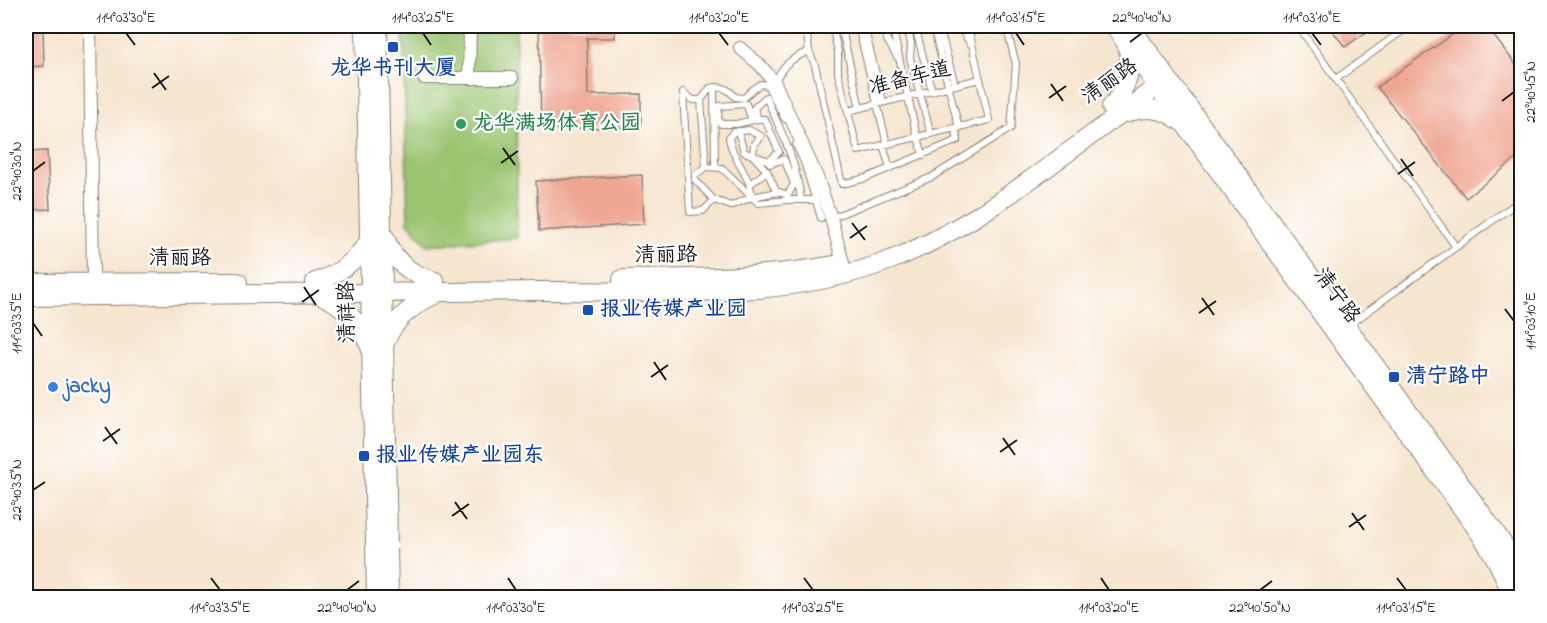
<svg xmlns="http://www.w3.org/2000/svg" width="1547" height="623" font-family="'Indie Flower','LXGW WenKai TC',sans-serif">
<rect width="100%" height="100%" fill="#fff"/>
<filter id="ink" filterUnits="userSpaceOnUse"><feTurbulence type="fractalNoise" baseFrequency=".0167" numOctaves="2"/><feDisplacementMap in="SourceGraphic" scale="12" xChannelSelector="R" yChannelSelector="G"/><feConvolveMatrix kernelMatrix="1 2 1 2 8 2 1 2 1" color-interpolation-filters="sRGB"/></filter>
<filter id="wash" filterUnits="userSpaceOnUse"><feTurbulence type="fractalNoise" baseFrequency=".008" numOctaves="4" result="noise"/><feDisplacementMap in="SourceGraphic" scale="24" xChannelSelector="R" yChannelSelector="G"/><feGaussianBlur stdDeviation="1.35" result="paint"/><feColorMatrix in="noise" values="0 0 0 0 0 0 0 0 0 0 0 0 0 0 0 0 0 1.4 0 .05"/><feComposite in="paint" operator="in"/></filter>
<g filter="url(#wash)">
<rect width="100%" height="100%" fill="#f6e5cf"/>
<!-- green -->
<path fill="#9ac470" stroke="#5b7046" stroke-width="1.5" d="M403,26H516L517,238L427,245L408,222Z"/>
<g id="blocks">
<!-- building -->
<path fill="#efa793" d="M26,26H43L44,66L26,67Z
M539,26H615V38H587L588,95L641,94V127L541,129Z
M1329,26H1375L1345,47Z
M1465,26H1486L1521,71V155L1466,198L1377,87Z
M47,151L50,209L26,210V152Z
M642,175L644,224L539,231L536,181Z"/>
</g>
</g>
<g filter="url(#ink)">
<use href="#blocks" fill-opacity="0" stroke="#898076" stroke-width="1.5"/>
<g fill="none" stroke-linecap="round" stroke-linejoin="round">
<defs>
<path id="lane" d="M832,26L838,52V73L858,151L989,120L968,26
M841,26L860,108
M858,26L887,144
M864,26L883,102
M883,26L887,40L897,57
M892,26L917,137
M907,26L911,44L910,58L931,134
M915,26L932,91
M933,26L959,128
M939,26L955,85
M959,26L970,43
M1298,26L1456,247
M809,51L815,65L842,184L866,178L958,140L955,128
M1336,79L1409,26
M775,82C783,64 791,59 809,51L806,26
M714,87L715,168
M701,100L706,167
M848,111L980,79
M785,119L767,85L761,84L752,90L744,98L735,97C728,88 721,86 710,88L701,100H693L683,92L690,212L703,211L714,200L695,180V175L706,167L722,168L752,197C751,175 732,160 729,138L733,132L749,130L761,136L754,144L753,156L767,171L776,191L788,195L794,184L784,159L770,164L769,161L779,152L765,119H758L754,108L766,97C782,133 796,160 801,200
M752,120L746,104L719,106L718,119L721,124H736L758,119
M738,131L744,152L769,161
M918,137L923,155
M796,145L804,162L821,218
M883,145L890,168
M750,184L767,171
M752,197L758,203L788,200H815
M714,200L731,206L752,197L778,192
M831,218L932,177L1011,128L1016,64L1006,26
M1349,325L1522,199"/>
<path id="street" d="M90,26L93,282
M740,48L760,65L775,83L817,177L831,218L846,274
M424,78H512
M469,78L470,26"/>
<path id="secondary" d="M365,26L376,598
M378,26L389,598
M1114,26L1479,532C1493,553 1505,573 1512,598
M1130,26L1490,525L1510,554L1522,579
M1111,107C1127,89 1135,67 1126,44
M1127,113C1145,106 1165,108 1180,121
M385,237C393,261 411,275 435,281
M622,279C694,278 764,278 834,265
M315,282C339,274 355,262 369,241
M26,283L238,282
M320,295C344,304 360,324 370,347
M26,297C197,295 368,292 539,291C655,290 778,303 888,261C949,238 1000,202 1052,164C1087,138 1123,112 1158,86L1165,74
M386,341C394,318 415,304 436,294"/>
</defs>
<!-- lane casing -->
<use href="#lane" stroke="#898076" stroke-width="8"/>
<!-- street casing -->
<use href="#street" stroke="#898076" stroke-width="14"/>
<!-- secondary casing -->
<use href="#secondary" stroke="#898076" stroke-width="20"/>
<!-- lane -->
<use href="#lane" stroke="#fff" stroke-width="6"/>
<!-- street -->
<use href="#street" stroke="#fff" stroke-width="12"/>
<!-- secondary -->
<use href="#secondary" stroke="#fff" stroke-width="18"/>
</g>
</g>
<!-- ticks -->
<path fill="none" stroke="#1c1c1c" stroke-width="2" d="M126,33L135,45M423,33L431,45M719,33L728,45M1016,33L1024,45M1312,33L1321,45M1130,42L1142,33M154,73L166,90M1051,84L1063,101M152,88L169,76M1049,98L1066,86M1502,101L1514,92M503,148L515,165M1401,159L1413,176M501,163L518,151M33,171L45,162M1398,174L1415,162M852,223L865,240M850,238L867,226M304,287L316,305M1202,298L1214,315M302,302L319,290M1505,309L1514,321M1199,313L1216,301M33,323L42,336M654,362L666,380M651,377L668,365M105,427L117,444M1003,438L1015,455M103,441L120,429M1000,452L1017,440M33,490L45,482M455,502L467,519M1352,513L1364,530M452,516L469,504M1349,527L1366,515M211,578L220,590M508,578L516,590M804,578L813,590M1101,578L1109,590M1397,578L1406,590M347,590L359,581M1260,590L1272,581"/>
<!-- markers -->
<g fill="#1a4fb4" stroke="#fff" stroke-width="2">
<rect x="387" y="41" width="12" height="12" rx="3"/>
<rect x="582" y="304" width="12" height="12" rx="3"/>
<rect x="1388" y="371" width="12" height="12" rx="3"/>
<rect x="358" y="450" width="12" height="12" rx="3"/>
</g>
<circle fill="#2e9e5b" stroke="#fff" stroke-width="2" cx="461" cy="124" r="6"/>
<circle fill="#3f7fe0" stroke="#fff" stroke-width="2" cx="53" cy="387" r="6"/>
<g text-anchor="middle" dominant-baseline="central" stroke-width="4.5" stroke-linejoin="round" paint-order="stroke">
<!-- transit labels -->
<g font-size="21" font-weight="bold" fill="#164399" stroke="#fff" text-anchor="start">
<text x="393" y="69" text-anchor="middle">龙华书刊大厦</text>
<text x="600" y="310">报业传媒产业园</text>
<text x="1406" y="377">清宁路中</text>
<text x="376" y="456">报业传媒产业园东</text>
</g>
<!-- street labels -->
<g font-size="21" fill="#1c1c1c" stroke="#fff">
<text transform="translate(910 79) rotate(-14)">准备车道</text>
<text transform="translate(1110 82) rotate(-35)">清丽路</text>
<text transform="translate(666 256) rotate(-1)">清丽路</text>
<text x="180" y="259">清丽路</text>
<text transform="translate(1336 296) rotate(54)">清宁路</text>
<text transform="translate(348 312) rotate(-91)">清祥路</text>
</g>
<!-- leisure labels -->
<g font-size="21" font-weight="bold" fill="#27864d" stroke="#fff" text-anchor="start">
<text x="473" y="124">龙华满场体育公园</text>
</g>
<!-- shop labels -->
<g font-size="21" font-weight="bold" fill="#366cbe" stroke="#fff" text-anchor="start">
<text x="65" y="387">jacky</text>
</g>
</g>
<!-- margin -->
<rect width="1547" height="623" fill="none" stroke="#fff" stroke-width="66"/>
<rect x="33" y="33" width="1481" height="557" fill="none" stroke="#1c1c1c" stroke-width="2"/>
<g font-size="15" text-anchor="middle" fill="#1c1c1c">
<text x="126" y="22">114°03'30"E</text>
<text x="423" y="22">114°03'25"E</text>
<text x="719" y="22">114°03'20"E</text>
<text x="1016" y="22">114°03'15"E</text>
<text x="1142" y="22">22°40'40"N</text>
<text x="1312" y="22">114°03'10"E</text>
<text transform="translate(1530 92) rotate(-90)" y="5">22°40'45"N</text>
<text transform="translate(16 171) rotate(-90)" y="5">22°40'30"N</text>
<text transform="translate(1530 321) rotate(-90)" y="5">114°03'10"E</text>
<text transform="translate(16 323) rotate(-90)" y="5">114°03'35"E</text>
<text transform="translate(16 490) rotate(-90)" y="5">22°40'35"N</text>
<text x="220" y="612">114°03'35"E</text>
<text x="347" y="612">22°40'40"N</text>
<text x="516" y="612">114°03'30"E</text>
<text x="813" y="612">114°03'25"E</text>
<text x="1109" y="612">114°03'20"E</text>
<text x="1260" y="612">22°40'50"N</text>
<text x="1406" y="612">114°03'15"E</text>
</g>
</svg>
